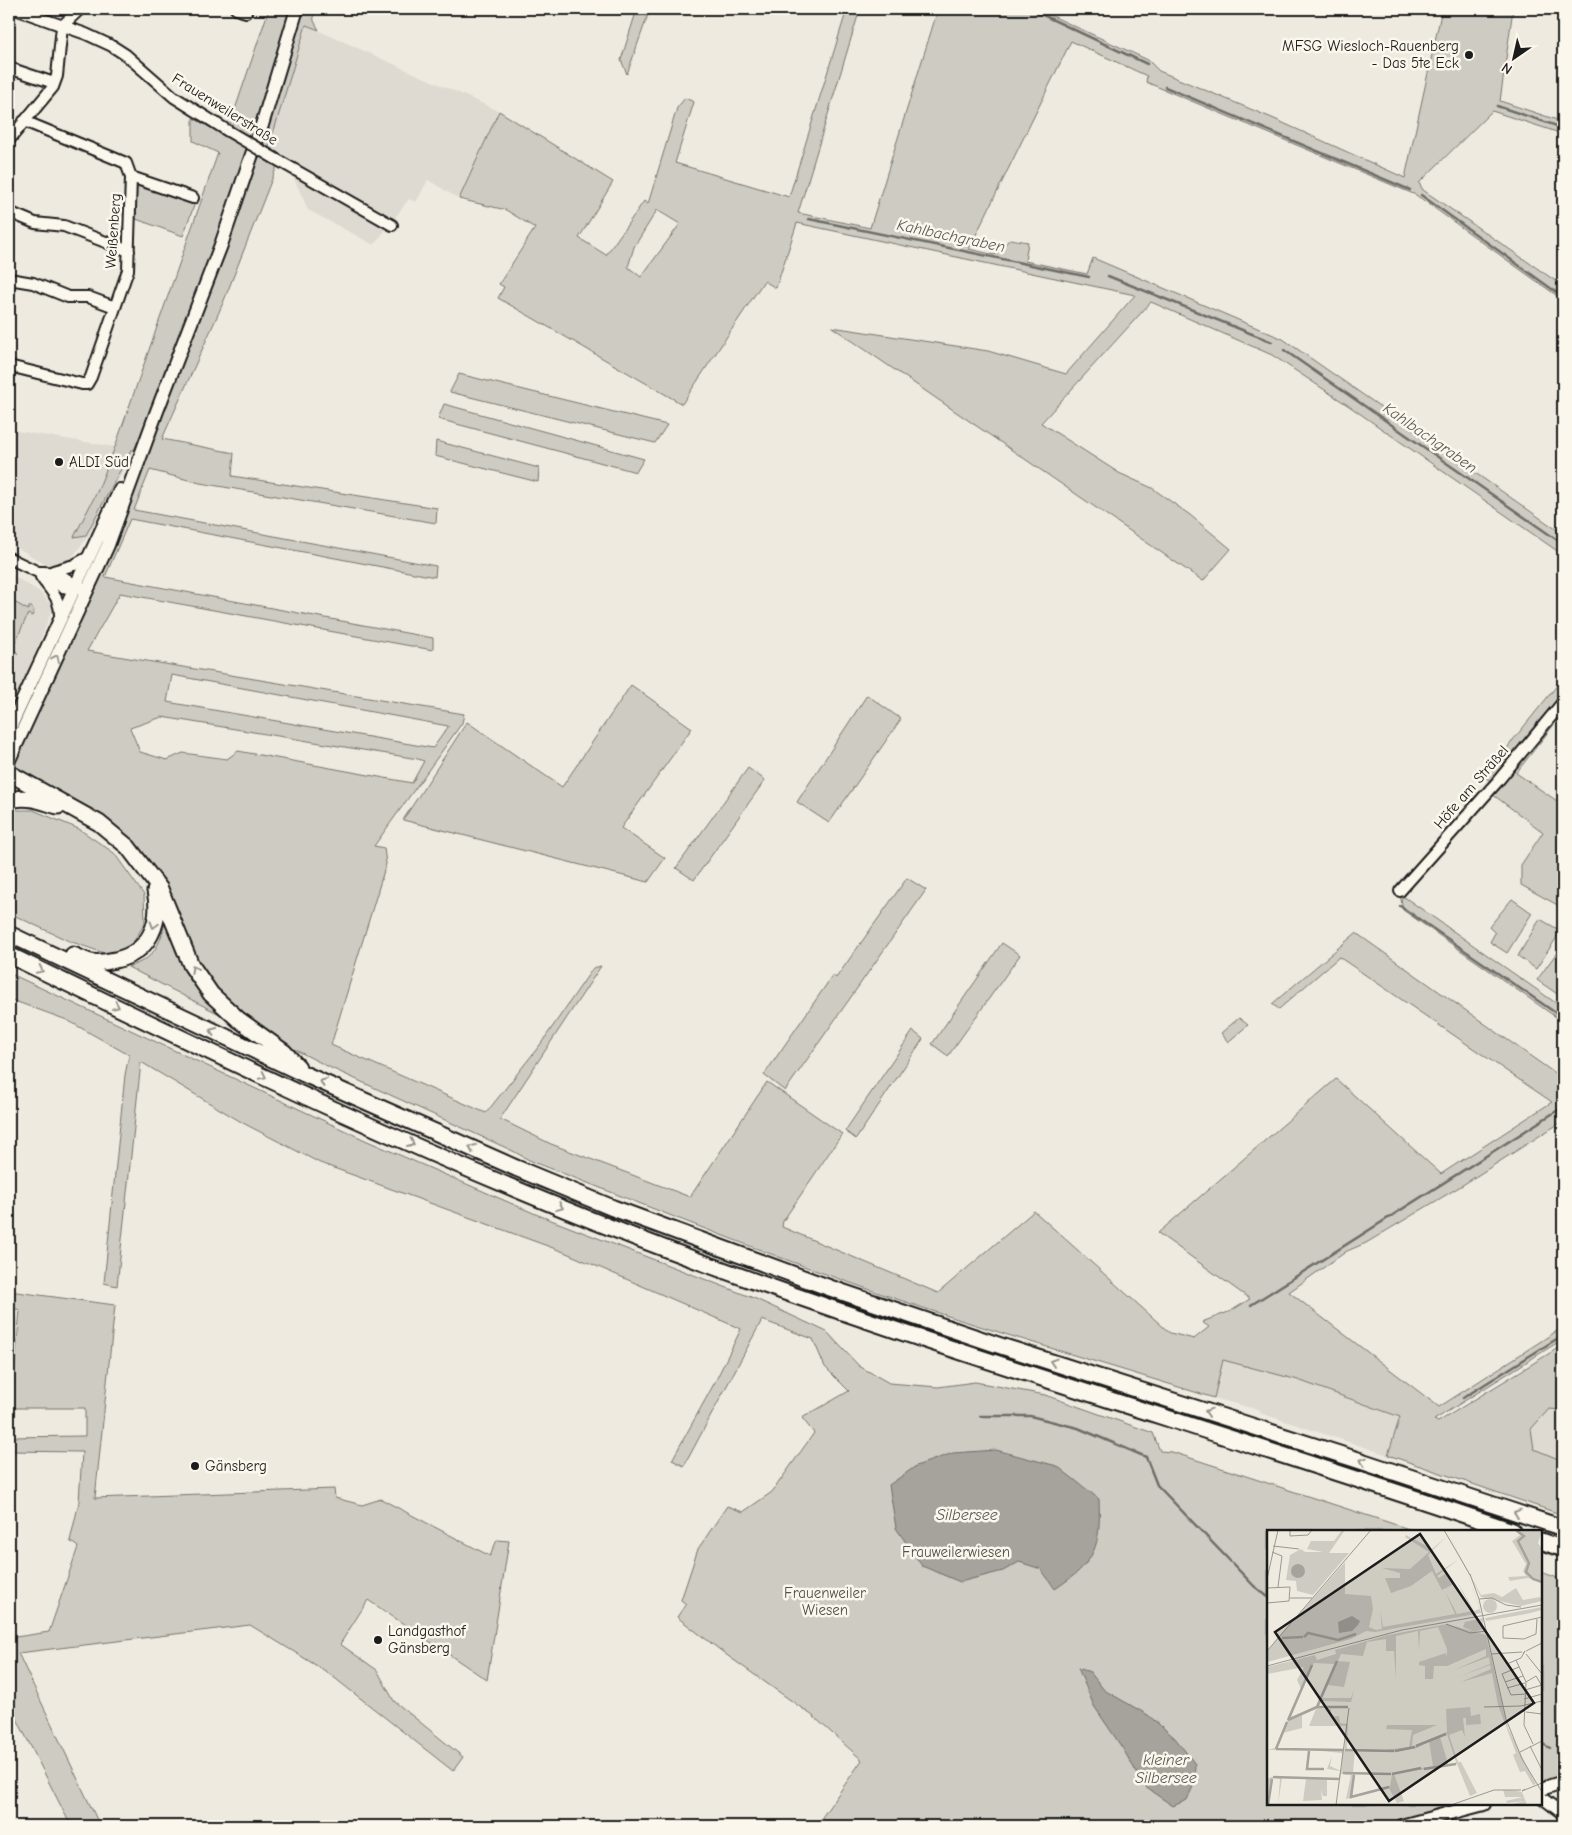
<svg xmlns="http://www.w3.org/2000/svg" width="1572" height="1835" font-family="'Comic Neue',sans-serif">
<rect width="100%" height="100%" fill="#eeeadf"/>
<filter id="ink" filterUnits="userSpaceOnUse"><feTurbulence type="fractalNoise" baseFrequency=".02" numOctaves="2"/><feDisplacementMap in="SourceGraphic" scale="10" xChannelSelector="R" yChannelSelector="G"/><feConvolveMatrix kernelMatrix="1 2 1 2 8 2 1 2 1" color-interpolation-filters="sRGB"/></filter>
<g filter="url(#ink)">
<!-- built -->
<path fill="#dedad1" d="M306,25L499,111L459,199L428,180L416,202L409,199L374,245L308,210L293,176L265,160Z
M11,430L134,450L91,532L71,559L47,565L9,543V431Z
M9,573L40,592L53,607L34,657L9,712Z
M1563,1345V1471L1439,1424Z
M1223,1360L1298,1380L1400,1417L1388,1455L1260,1413L1259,1410L1214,1398Z"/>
<!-- green -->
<path fill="#ceccc2" stroke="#75746f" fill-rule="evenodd" d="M269,9H291C258,123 220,237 177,348C164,383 148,416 134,450H131L86,535L74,537L98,490L115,447L218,153L193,141V118L226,136Z
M302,9H313L314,21L319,30L306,25L265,160L277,166L223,303L162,439L234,453L232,476L437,508L436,523L200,483L150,470L134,510L436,566L435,577L130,519L105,577L433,638V650L120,593L87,651L464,714L462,723L374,846L384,848L386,864L331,1045L486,1113L540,1045L593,968L601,966L500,1119L551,1144L690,1197L767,1082L842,1134L783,1221L782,1227L938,1293L1034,1211L1170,1333L1194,1339L1209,1327L1202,1322L1231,1311L1250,1299L1158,1233L1336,1079L1441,1174L1552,1102L1339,957L1279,1009L1272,1004L1356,933L1563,1079V1121L1461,1186L1366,1243L1347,1251L1289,1292L1439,1407L1563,1327V1339L1434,1420L1438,1422L1563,1345V1410L1549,1409L1531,1429L1534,1449L1563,1461V1515L1388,1455L1400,1417L1298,1380L1223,1360L1214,1398C1103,1363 992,1332 882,1294C763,1253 647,1206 529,1160L513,1151L329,1067L284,1044L251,1023L224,996L201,969L178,914L146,856L101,814L23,776L17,769L15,762L17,752C96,569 178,388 243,200C265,137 283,73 302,9ZM172,675L448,726V727L433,748L167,702ZM162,717L418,759L424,761L412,783L238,751L227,759L183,753L167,760L140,752L130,728Z
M637,9H650L627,74L621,60Z
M847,9H860L798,213L870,228L938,9H1037L1148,60L1159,71L1272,118L1405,178L1442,9H1513L1500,101L1563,122V134L1492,111L1419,183L1423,190L1563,286V300L1416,195L1146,82L1147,76L1071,41L969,249L995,255L1010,239L1028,242L1025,261L1087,274L1093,258L1283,339L1563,534V555L1349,406L1272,355L1151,302L1041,423L1119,473L1152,488L1190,515L1231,549L1203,581L832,327L988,351L1066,374L1135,295L797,223L776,288L764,281L682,404L498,298L504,287L499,284L535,228L506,210L459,199L499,111L613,182L579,238L606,255L644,201L648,204L677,108L685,98L694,102L675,163L789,197ZM657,210L680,224L641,277L628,267L634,247Z
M141,184L195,203L183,236L136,219L137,186Z
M459,374L667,425L655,443L450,392Z
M444,404L644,459L636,472L438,419Z
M436,441L539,468L538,482L435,456Z
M9,599L28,610L29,607H32L34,611L32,616L28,614L13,647L18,654L10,659Z
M1563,678V713L1516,773L1563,805V908L1521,885V865L1543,832L1492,794L1498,786L1486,778L1513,740Z
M631,685L692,728L621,828L665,858L648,882L403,820L467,722L562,787Z
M867,695L901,719L829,823L797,802Z
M748,768L765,780L694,880L676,868Z
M9,810H33L79,829L114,853L144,895L145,923L131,946L120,951L104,953L69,941L9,913Z
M907,878L926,890L785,1091L764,1075L833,975L836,978Z
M1400,894L1563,1008V1022L1403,910Z
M1512,899L1532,913L1507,953L1490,942L1495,933L1489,927Z
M165,919L176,952L191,982L225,1017L128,967C134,965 142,962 147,958C158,950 164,932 165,919Z
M1540,919L1561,931L1536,969L1518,956Z
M1002,943L1020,955L948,1056L932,1044Z
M1563,944V998L1537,980Z
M9,973L365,1140L538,1215L756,1299L827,1332L859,1366L889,1383L938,1387L975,1382L1045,1395L1153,1433L1160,1451L1172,1452L1415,1531H1268V1804H1462L1379,1826H816L862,1760L813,1716L728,1656L677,1617L686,1604L681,1600L698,1549L727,1506L743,1512L772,1492L814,1433L802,1418L849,1391L825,1367L813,1339L762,1320L684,1466L672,1460L715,1382L741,1329L564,1252L320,1163L243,1123L141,1062L117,1286L104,1283L125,1075L129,1055L67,1020L9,999Z
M1239,1018L1248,1025L1228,1042L1221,1033Z
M913,1031L923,1039L856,1139L845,1131Z
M9,1291L115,1305L95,1498L334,1489L335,1498L362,1505L381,1499L490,1556L497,1540L509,1541L487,1680L368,1600L340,1644L377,1670L394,1701L463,1757L453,1771L327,1672L250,1625L18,1653L100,1826H71L9,1703V1638L49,1632L78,1547L70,1541L79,1502L82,1452L9,1451V1437L85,1436V1408H13L14,1373L20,1310L9,1307Z
M1541,1572L1563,1580V1777L1541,1783Z"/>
<!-- water -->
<path fill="#a6a39d" stroke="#6f6d69" d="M996,1450L1057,1466L1099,1499C1101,1547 1096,1562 1055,1589L1041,1569L1019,1562L1003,1571L960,1582L922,1566L896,1528L889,1485L916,1466L953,1453Z
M1078,1668L1090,1672L1104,1690L1148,1715L1175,1738L1195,1764L1194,1784L1187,1800L1173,1806L1145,1787L1123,1749L1094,1706Z"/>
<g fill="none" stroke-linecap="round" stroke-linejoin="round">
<!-- stream -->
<path stroke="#6f6d69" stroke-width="2.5" d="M1030,9L1147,64
M1165,87L1410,190
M1497,106L1563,128
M1421,195L1563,297
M809,219L1089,277
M1108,276L1272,342
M1284,350L1563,544
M1400,906L1563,1018
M1251,1305L1563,1107
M1463,1398L1563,1335
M980,1416H1030L1078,1428L1146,1457L1157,1485L1254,1586L1268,1597
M1541,1743L1550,1748"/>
<defs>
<path id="minor" d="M15,9L86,34L112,46L126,55L174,97L228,131
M236,9L246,12
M9,68L54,83
M9,140L53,87L57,76L62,26L80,9
M274,158L392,225
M131,177L193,198
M9,212L35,223L64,226L129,251
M9,279L33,283L68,297H88L115,307
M9,366L82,384H87L91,377L128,270L131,177L126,163L24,121
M9,558L38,572L62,587L69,588L80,586
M53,571L74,565L89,557
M39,572C57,571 65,576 79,589
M41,577C52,593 61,598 60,619
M1400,891L1497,782L1563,702
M1541,1797L1563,1814"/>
<path id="major" d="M9,730L120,490
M9,760L108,545L157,411L221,245L262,125L297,9
M1541,1789L1563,1782
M1401,1826L1484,1804"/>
<path id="highway" d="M9,773L99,823L128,847L160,889L191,965L211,994L238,1019L284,1052L298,1067
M9,801C24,794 43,802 58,806
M9,934L304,1074L516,1168L613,1208L830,1288L998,1345L1361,1461L1563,1528
M9,955C227,1061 447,1167 674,1252C950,1355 1233,1435 1512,1531
M73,955C79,957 85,961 91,962C99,963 107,962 115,960C149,953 162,923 155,891
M1541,1541L1563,1549"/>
</defs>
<!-- minor casing -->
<use href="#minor" stroke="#1c1c1c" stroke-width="14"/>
<!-- major casing -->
<use href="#major" stroke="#1c1c1c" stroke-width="16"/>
<!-- highway casing -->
<use href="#highway" stroke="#1c1c1c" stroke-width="19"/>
<!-- minor -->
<use href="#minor" stroke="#fbf7ec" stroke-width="10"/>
<!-- major -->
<use href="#major" stroke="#fbf7ec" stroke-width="12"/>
<!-- highway -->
<use href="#highway" stroke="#fbf7ec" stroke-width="15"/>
<defs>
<path id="minor-bridge" d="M228,131L274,158"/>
</defs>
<!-- minor-bridge casing -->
<use href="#minor-bridge" stroke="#1c1c1c" stroke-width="14" stroke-linecap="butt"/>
<!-- minor-bridge -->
<use href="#minor-bridge" stroke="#fbf7ec" stroke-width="10"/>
</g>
<!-- one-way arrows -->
<defs><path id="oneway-chevron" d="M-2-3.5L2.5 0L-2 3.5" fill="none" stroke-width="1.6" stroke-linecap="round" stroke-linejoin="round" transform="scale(1.25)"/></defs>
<g stroke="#97948e">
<use href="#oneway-chevron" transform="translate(56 658) rotate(-65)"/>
<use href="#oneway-chevron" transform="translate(154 925) rotate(106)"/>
<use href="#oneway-chevron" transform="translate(194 969) rotate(-120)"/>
<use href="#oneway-chevron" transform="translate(40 970) rotate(26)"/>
<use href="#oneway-chevron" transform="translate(116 1006) rotate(25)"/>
<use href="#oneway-chevron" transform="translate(213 1031) rotate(-155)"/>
<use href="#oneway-chevron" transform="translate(263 1076) rotate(26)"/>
<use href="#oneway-chevron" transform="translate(323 1082) rotate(-156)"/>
<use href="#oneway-chevron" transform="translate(411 1143) rotate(24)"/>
<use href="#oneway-chevron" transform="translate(472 1148) rotate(-156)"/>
<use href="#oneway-chevron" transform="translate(560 1207) rotate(22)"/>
<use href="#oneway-chevron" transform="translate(1053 1362) rotate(-162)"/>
<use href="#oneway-chevron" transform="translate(1208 1412) rotate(-162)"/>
<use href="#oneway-chevron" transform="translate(1363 1461) rotate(-162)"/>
<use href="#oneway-chevron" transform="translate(1517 1513) rotate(-161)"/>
</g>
</g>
<!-- markers -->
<g fill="#1c1c1c" stroke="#fbf7ec" stroke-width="2">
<circle cx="1469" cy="55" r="5"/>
<circle cx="59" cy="462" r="5"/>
<circle cx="195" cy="1466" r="5"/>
<circle cx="378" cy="1640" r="5"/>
</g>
<g text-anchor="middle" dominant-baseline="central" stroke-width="5" stroke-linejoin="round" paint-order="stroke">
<!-- poi labels -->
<g font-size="15" fill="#1c1c1c" stroke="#fbf7ec" text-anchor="start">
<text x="1459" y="46" text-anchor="end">MFSG Wiesloch-Rauenberg<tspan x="1459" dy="17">- Das 5te Eck</tspan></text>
<text x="69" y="462">ALDI Süd</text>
<text x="205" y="1466">Gänsberg</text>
<text x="388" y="1631">Landgasthof<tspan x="388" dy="17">Gänsberg</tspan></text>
</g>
<!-- street labels -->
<g font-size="15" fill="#1c1c1c" stroke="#fbf7ec">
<text transform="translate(225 109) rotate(32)">Frauenweilerstraße</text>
<text transform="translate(113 231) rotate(-86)">Weißenberg</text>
<text transform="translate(1471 787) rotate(-49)">Höfe am Sträßel</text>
</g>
<!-- park labels -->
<g font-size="15" fill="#51514e" stroke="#fbf7ec">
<text x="956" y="1552">Frauweilerwiesen</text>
<text x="825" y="1593">Frauenweiler<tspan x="825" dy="17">Wiesen</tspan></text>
</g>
<!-- water labels -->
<g font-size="16" font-style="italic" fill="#5a5956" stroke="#fbf7ec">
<text transform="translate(951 236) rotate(12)">Kahlbachgraben</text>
<text transform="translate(1430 438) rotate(35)">Kahlbachgraben</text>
<text x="967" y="1515">Silbersee</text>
<text x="1166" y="1760">kleiner<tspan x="1166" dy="18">Silbersee</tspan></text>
</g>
</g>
<!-- overview -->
<g transform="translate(1267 1530)">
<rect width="275" height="275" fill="#eeeadf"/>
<path d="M75,0H78L62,23H82L46,65L30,61L29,51L19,50L23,25L34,19L38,22H56L40,19L44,11H67ZM179,0L214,65L227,63L235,67L249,58L256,70L273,67L275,71L254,76L214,67ZM247,0H275L271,13L275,19V53L261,48L243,51L241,47L259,46L256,41L259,34L245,11L253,5ZM139,5L165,19L179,7L161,25L169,44L192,29L170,46L172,48L178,44L187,54L175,60L165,41L144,56L124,63L118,48H133V43L115,38L143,39L162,22L138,7ZM78,32V64L104,66L106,79L102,97L109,100L115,99L113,80L116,97L188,84L178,61L190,84L205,81L190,51L207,81L213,79L199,39L214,83L108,102L99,101L84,109L0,132V122L7,112ZM216 76a7 7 0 1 1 14 0a7 7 0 1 1-14 0ZM275,77V80L259,84L219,91L218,88ZM216,88V99L208,102L196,97L198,92ZM180,94L219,105L241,198L269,254L266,255L258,241L253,242L246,225L249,223L231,175L225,143L194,152L224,139L223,135L191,147L223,134L222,127L187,140L219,126V119L180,136H167L166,149H158V136L152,135V132L179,123L180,127V119L171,97L153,101L152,121L151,101L129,106V149L127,121H119V109L100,112L96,126L74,124L71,131L83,132L77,157L61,155L55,168H84L87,160L84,172L55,171L52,176L82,178H51L64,179V187L72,186L73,193L81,194L80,219L117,220L142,217L145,200L119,199L120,195H170L146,205L145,217L180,202L179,179L203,177L204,186L213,184L214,194L199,195V188H196L198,207L195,200L182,205L191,232H194L210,263L203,266L190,234L127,244L137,271L130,273L122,258L79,269L84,245L74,244L73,250H60V266H56L54,260L55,270L36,271L39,249L15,248L11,275L13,249L6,248L0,275V249L4,247L72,248L73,241L60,239L65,226L63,236L74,241L75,223L43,220L40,238L57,239L39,240L42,220H0L8,218L34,159L30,150L37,137L0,144V137L48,125L50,130L69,124L68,120L121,105ZM47,133L67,134L49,176L24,187ZM49,179L42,196H79L77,220L10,218L16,203L35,198V185ZM180,204L189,232V233L181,234L173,207ZM162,211L166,236L124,244L86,242L88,221L128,222L150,218ZM88,244H124L125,245L123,256L85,266ZM245,260L255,262L260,275H241L258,271L240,273L239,271L256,267H238L236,260Z" fill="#ceccc2" fill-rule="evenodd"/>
<path d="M24 41a7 7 0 1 1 14 0a7 7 0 1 1-14 0ZM85,86L93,91L91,95L85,101L72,103L71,92Z" fill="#a6a39d"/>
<path fill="none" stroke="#a6a39d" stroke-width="2.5" d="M249,0L257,6L251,11L262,33L259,42L266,49L275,52M37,107L41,103L71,110L89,104M15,108L36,107M50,177H81M21,190L50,177L70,131M21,190L45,135M149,216L179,204M9,219L76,220M9,219L20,192M78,220L127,221M42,221L40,239H57M128,221L148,217M157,239L189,234M76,243L124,244M125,244L154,238M87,245L84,267L122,257M6,247L72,249M1,275L5,249"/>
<path fill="none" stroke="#9a9891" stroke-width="1" d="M23,0V6L41,5L45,0M177,0L203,45M6,16L32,19M5,22L15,26L11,57M203,44L212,69L239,189L255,229L275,262M0,49L11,0M0,58L23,57L22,71L0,73M23,68H45M212,69L225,68L239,75L254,77M270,89L269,104L257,109L236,108V96L275,87M179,94L203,103L220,101M0,121L104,0M259,121L275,113M224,124L255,122M259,124L275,144M249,130L259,152L257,195L266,214M240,134L254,128L258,121L256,124M0,136L135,100L275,75M252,137L235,144L244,165L258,164M238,152L256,146M259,152L269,146L275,156M240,158L258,153M258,160L275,155M257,169L275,164M217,177L254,176L275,171M259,182L275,184M263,216L275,240M253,222L275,211M258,259L255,261L275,253M69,275L82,178M184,275L227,260H254"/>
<path fill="#1c1c1c" fill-opacity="0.15" stroke="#1c1c1c" stroke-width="2.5" d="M153,4L267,173L122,271L8,102Z"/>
<rect width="275" height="275" fill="none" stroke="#1c1c1c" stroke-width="2.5"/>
</g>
<!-- margin -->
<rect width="1572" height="1835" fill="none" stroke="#fbf7ec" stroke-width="30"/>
<rect x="15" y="15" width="1542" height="1805" fill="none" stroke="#1c1c1c" stroke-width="2" filter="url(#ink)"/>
<!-- north arrow -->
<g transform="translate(1514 58) rotate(214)" stroke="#fbf7ec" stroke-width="4" paint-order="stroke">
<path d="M0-4L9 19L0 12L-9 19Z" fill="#1c1c1c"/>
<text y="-8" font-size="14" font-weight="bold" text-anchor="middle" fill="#1c1c1c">N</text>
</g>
</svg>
